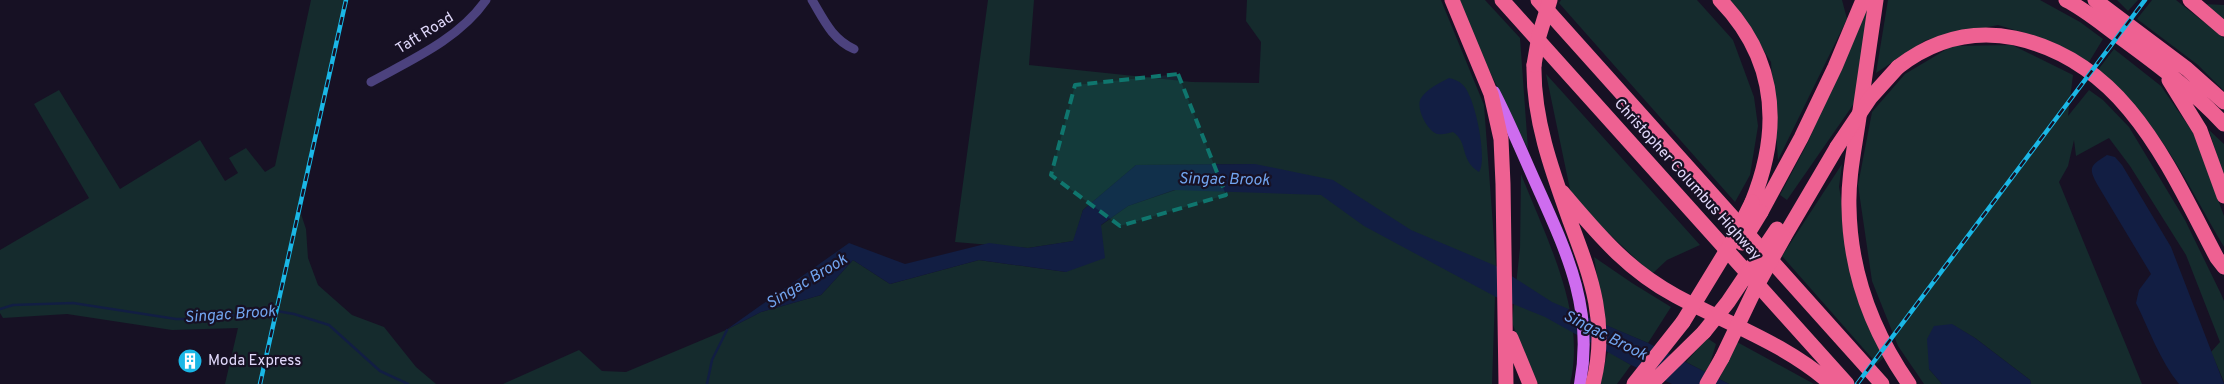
<svg xmlns="http://www.w3.org/2000/svg" width="2224" height="384" font-family="Overpass,sans-serif">
<rect width="100%" height="100%" fill="#171124"/>
<!-- green -->
<path fill="#152b2d" d="M311,0H347L300,211L306,229L308,258L318,285L352,315L384,327L416,367L436,384H225L238,328L172,330L67,314L3,318L0,313V250L89,198L34,104L59,90L120,189L200,140L225,181L238,173L229,158L246,148L265,172L275,166Z
M988,0H1034L1029,65L1192,82L1259,83L1261,42L1246,21L1247,0H1441L1484,105L1496,266L1492,384H503L579,350L602,371L626,372L726,330L761,312L821,295L853,260L890,284L979,260L1066,272L1100,226L1128,206L1253,164L1136,165L1083,210L1074,241L1028,248L955,242Z
M1458,0H1485L1520,38L1528,149L1485,62Z
M1561,0H1697L1733,40L1754,97L1758,126L1750,175L1735,202L1559,3Z
M1725,0H1842L1847,19L1778,160L1771,62L1739,12Z
M1869,0L1855,102L1787,200L1780,195L1808,142Z
M1888,0H2040L2080,22L2103,39L2089,62L2038,37L1998,25L1926,40L1876,73Z
M2117,0H2138L2128,11Z
M2152,0H2176L2224,38V91L2198,65L2137,19Z
M2204,4L2224,5V20Z
M2012,45L2073,75L2068,116L2089,90L2103,100L2129,127L2185,220L2221,294L2224,301V382L2211,352L2220,342L2186,255L2130,166L2109,138L2076,156L2074,140L2068,166L2059,182L2142,384H2031L2030,380L1975,338L1951,324L1929,369L1942,384H1924L1898,346L1872,281L1858,185L1872,112L1905,74L1952,46Z
M2114,49L2161,86L2194,134L2224,216V247C2188,186 2156,114 2097,71Z
M1546,74L1565,95L1700,245L1667,260L1652,274L1572,199Z
M2209,130L2224,144V179Z
M1842,164L1839,187L1843,209L1884,357L1877,364L1782,256Z
M1521,174C1546,238 1587,314 1570,384H1539L1532,379L1512,322L1520,248Z
M1594,257L1632,283L1671,307L1648,343L1605,325Z
M1707,338L1716,344L1708,370L1705,372L1686,362Z
M1737,342L1814,384H1729L1719,379Z
M1608,351L1631,365L1617,384H1600Z"/>
<!-- water -->
<path fill="#121e43" d="M1449,78C1454,79 1459,81 1463,85C1475,96 1488,160 1479,172C1459,159 1469,143 1453,132C1448,133 1443,135 1438,134C1428,132 1415,108 1421,98C1427,89 1439,83 1449,78Z
M2107,155L2115,157L2122,165L2171,247L2224,384H2179C2160,361 2149,329 2136,303L2139,290L2151,274L2097,184C2087,166 2092,165 2107,155Z
M1255,164L1333,180L1411,230L1496,266L1552,302L1648,343L1729,384H1672L1631,365L1545,317L1496,297L1364,226L1321,195L1174,190L1128,206L1101,225L1105,258L1066,272L979,260L890,284L853,260L821,295L761,312L726,330L849,243L905,264L989,243L1028,248L1073,241L1083,210L1136,165Z
M1952,324L1975,338L2030,380L2031,384H1942L1929,369L1927,339L1934,326Z"/>
<g fill="none" stroke-linecap="round" stroke-linejoin="round">
<!-- stream -->
<path stroke="#121e43" stroke-width="2.5" d="M0,309L13,305L73,303L176,319H215L249,312L271,310L294,314L329,325L380,371L408,384
M707,384L712,360L727,330"/>
<!-- street -->
<path stroke="#4c427e" stroke-width="9" d="M812,0C824,20 832,39 854,49
M371,82C411,60 459,39 486,0"/>
<!-- primary -->
<path stroke="#ce6cef" stroke-width="12" d="M1494,92C1510,123 1523,155 1537,186C1567,253 1594,309 1580,384"/>
<!-- highway -->
<path stroke="#ee6192" stroke-width="15" d="M1452,0L1491,94L1501,139L1503,184L1506,384
M1502,0L1847,384
M1538,0L1882,384
M1720,0C1777,59 1782,128 1752,202
M1876,0C1870,41 1864,83 1858,124C1854,151 1848,179 1849,207C1850,273 1872,331 1909,384
M2066,0C2086,10 2103,25 2120,37C2157,64 2193,91 2224,124
M2095,0L2187,69L2224,102
M2190,0L2224,29
M1534,65C1533,119 1552,171 1570,221C1591,277 1609,323 1593,384
M1898,67C1933,40 1971,29 2015,38C2127,62 2169,168 2217,258L2224,267
M2169,80L2200,130L2224,196
M1562,192C1598,234 1626,269 1676,296C1728,324 1786,344 1831,384
M1761,212L1801,138L1835,67L1863,0
M1784,237L1837,147
M1511,338L1530,384
M1634,384L1683,322
M1651,384L1704,332
M1707,384L1722,358"/>
<defs>
<path id="rail" d="M260,384L346,0
M1857,384L2145,0"/>
</defs>
<!-- rail casing -->
<use href="#rail" stroke="#1ab7e6" stroke-width="4.5"/>
<!-- rail -->
<use href="#rail" stroke="#171124" stroke-width="2.5" stroke-dasharray="8" stroke-linecap="butt"/>
<!-- highway-bridge -->
<path stroke="#ee6192" stroke-width="15" d="M1534,65L1539,36L1550,0
M1837,147L1870,98L1898,67
M1742,243L1761,212
M1683,322L1733,240L1752,202
M1704,332L1728,302L1777,229
M1722,358L1755,289L1784,237"/>
</g>
<!-- marked area -->
<path fill="#0f766e" fill-opacity="0.2" stroke="#0f766e" stroke-width="4" stroke-dasharray="10 6" stroke-linejoin="round" d="M1178,74L1226,195L1120,226L1051,175L1075,85Z"/>
<!-- icons -->
<defs>
<symbol id="building-disc" viewBox="-11 -11 22 22"><circle r="9.5" fill="#1ab7e6" stroke="#171124"/><path d="M-4-6H4V6H1V3H-1V6H-4ZM-2.5-4.3h1.7v1.8h-1.7ZM.8-4.3h1.7v1.8H.8ZM-2.5-1h1.7V.8h-1.7ZM.8-1h1.7V.8H.8Z" fill="#fff"/></symbol>
</defs>
<g fill-rule="evenodd">
<use href="#building-disc" x="176" y="347" width="28" height="28"/>
</g>
<g text-anchor="middle" dominant-baseline="central" stroke-width="4.5" stroke-linejoin="round" paint-order="stroke">
<!-- street labels -->
<g font-size="15" fill="#e1d9fb" stroke="#171124">
<text transform="translate(425 34) rotate(-32)">Taft Road</text>
<text transform="translate(1687 180) rotate(48)">Christopher Columbus Highway</text>
</g>
<!-- poi labels -->
<g font-size="15" fill="#e1d9fb" stroke="#171124" text-anchor="start">
<text x="208" y="361">Moda Express</text>
</g>
<!-- water labels -->
<g font-size="16" font-style="italic" fill="#72a5ef" stroke="#171124">
<text transform="translate(1224 180) rotate(1)">Singac Brook</text>
<text transform="translate(807 282) rotate(-31)">Singac Brook</text>
<text transform="translate(230 315) rotate(-4)">Singac Brook</text>
<text transform="translate(1605 336) rotate(27)">Singac Brook</text>
</g>
</g>
</svg>
